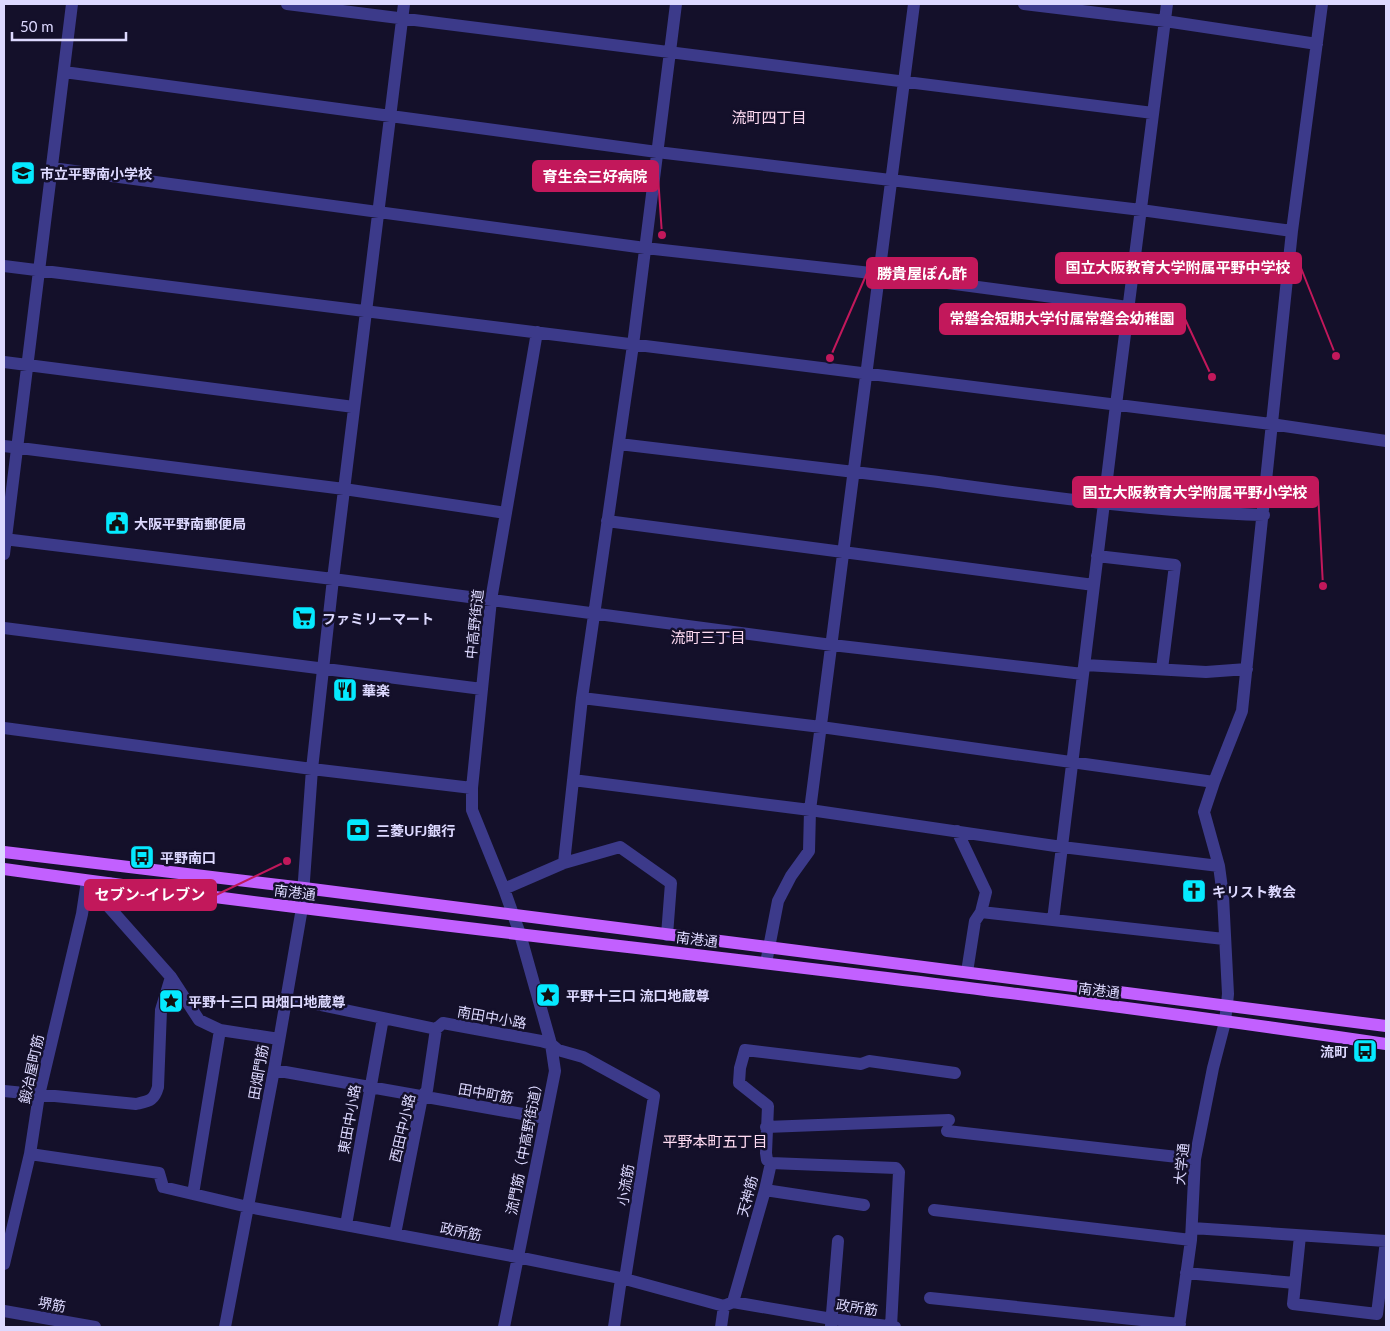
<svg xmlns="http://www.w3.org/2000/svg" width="1390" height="1331" font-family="Lato,'Noto Sans JP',sans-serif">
<rect width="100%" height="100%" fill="#14102a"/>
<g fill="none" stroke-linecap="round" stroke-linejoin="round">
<!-- minor -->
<path stroke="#3c3a8a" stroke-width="12" d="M287,4C576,42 865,75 1153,113
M1024,4L1165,21L1317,44
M64,72L657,152L1141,210L1292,231
M52,168L645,248L880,274L1128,307
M4,266L1271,424L1386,441
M4,362L354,407
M619,444C722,456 826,468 930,481C1041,496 1152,512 1264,515
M4,446L344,489L506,513
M607,521L1094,585
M4,539L333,579L832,645L1083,674
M4,554L72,4
M1097,556L1175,565L1162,669
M4,628L482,689
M1085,665L1206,672L1247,669
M582,698L821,727L1214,782
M4,728L312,769L472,788
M573,780L810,810L1062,847L1219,866
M957,831L986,892L981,912L975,921L967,972
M564,863L582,698L633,345L676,4
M109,883L108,906L171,977L199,1020L220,1030L279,1039
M504,889L564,863L620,847L671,883L667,935
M981,912L1224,939
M1053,920L1116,405L1167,4
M766,963L778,901L791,876L809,851L810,810L914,4
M287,998L436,1029
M436,1029L443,1023L541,1041L551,1044L558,1050L583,1057L654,1096L625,1279
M274,1070L545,1118
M4,1091L136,1104C149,1101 154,1101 158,1087L161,1010L171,977
M766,1127L949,1120
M947,1131L1195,1159
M30,1154L159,1173L163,1187L248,1207L517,1257L625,1279L724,1306L733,1302L832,1319L895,1327
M771,1163L896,1168L899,1172L891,1327
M765,1190L864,1205
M193,1194L220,1030
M934,1210L1191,1240
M346,1225L383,1018
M1192,1228L1386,1241
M395,1234L422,1097L427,1090L436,1029
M1300,1236L1293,1304L1377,1314L1386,1241
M4,1264L30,1154L39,1095L82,914L87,881
M1186,1273L1295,1283
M930,1298L1180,1324
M733,1302L765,1190L771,1163L767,1160L766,1153L768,1106L739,1083L740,1068L745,1050L861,1064L869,1061L955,1073
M4,1311L95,1327
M831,1326L838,1241
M225,1327L274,1070L302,908L312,769L333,579L404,4
M504,1327L555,1071L551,1044L520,934L504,889L472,810V788L491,600L537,332
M614,1327L621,1279
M721,1327L724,1306
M1179,1327L1191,1240L1195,1159L1213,1068L1225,1022L1228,994L1223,896L1219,866L1204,812L1214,782L1242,711L1292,231L1322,4"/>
<!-- major -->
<path stroke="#c260ff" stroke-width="12" d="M4,852L304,888L1386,1026
M4,869C464,933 927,976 1386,1044"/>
</g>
<!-- icons -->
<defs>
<symbol id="school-square" viewBox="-11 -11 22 22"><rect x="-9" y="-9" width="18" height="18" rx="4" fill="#05e9ff" stroke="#14102a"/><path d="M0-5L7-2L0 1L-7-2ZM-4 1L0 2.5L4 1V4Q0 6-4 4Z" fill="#111"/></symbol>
<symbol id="civic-square" viewBox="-11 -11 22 22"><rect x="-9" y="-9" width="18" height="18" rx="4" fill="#05e9ff" stroke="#14102a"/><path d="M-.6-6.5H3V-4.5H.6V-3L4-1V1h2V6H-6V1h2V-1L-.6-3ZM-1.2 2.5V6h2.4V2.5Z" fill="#111"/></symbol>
<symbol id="supermarket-square" viewBox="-11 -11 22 22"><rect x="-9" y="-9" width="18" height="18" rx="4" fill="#05e9ff" stroke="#14102a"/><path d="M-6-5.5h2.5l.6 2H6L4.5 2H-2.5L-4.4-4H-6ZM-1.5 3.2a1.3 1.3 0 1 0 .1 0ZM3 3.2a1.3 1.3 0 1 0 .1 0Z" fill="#111"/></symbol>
<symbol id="restaurant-square" viewBox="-11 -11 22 22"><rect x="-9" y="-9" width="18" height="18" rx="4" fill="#05e9ff" stroke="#14102a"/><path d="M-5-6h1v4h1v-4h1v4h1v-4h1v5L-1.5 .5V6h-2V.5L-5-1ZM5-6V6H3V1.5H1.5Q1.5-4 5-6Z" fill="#111"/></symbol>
<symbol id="bank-square" viewBox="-11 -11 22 22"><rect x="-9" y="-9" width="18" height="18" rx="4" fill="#05e9ff" stroke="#14102a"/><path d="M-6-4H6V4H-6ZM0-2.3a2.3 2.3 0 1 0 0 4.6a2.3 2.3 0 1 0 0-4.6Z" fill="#111"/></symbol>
<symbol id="bus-square" viewBox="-11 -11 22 22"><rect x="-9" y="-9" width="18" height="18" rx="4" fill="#05e9ff" stroke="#14102a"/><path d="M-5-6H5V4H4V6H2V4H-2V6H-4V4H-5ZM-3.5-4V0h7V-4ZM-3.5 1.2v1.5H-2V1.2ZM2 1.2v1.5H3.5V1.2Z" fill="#111"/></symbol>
<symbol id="church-square" viewBox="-11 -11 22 22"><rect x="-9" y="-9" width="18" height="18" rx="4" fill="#05e9ff" stroke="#14102a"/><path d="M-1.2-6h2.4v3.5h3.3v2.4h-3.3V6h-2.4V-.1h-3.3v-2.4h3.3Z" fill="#111"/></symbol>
<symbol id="sight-square" viewBox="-11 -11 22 22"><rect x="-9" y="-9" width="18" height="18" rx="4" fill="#05e9ff" stroke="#14102a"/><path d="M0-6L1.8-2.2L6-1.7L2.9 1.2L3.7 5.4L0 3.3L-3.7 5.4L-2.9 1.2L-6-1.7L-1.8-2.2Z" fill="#111"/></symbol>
</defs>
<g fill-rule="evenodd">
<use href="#school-square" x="9" y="159" width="28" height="28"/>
<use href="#civic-square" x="103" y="509" width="28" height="28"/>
<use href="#supermarket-square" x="290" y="604" width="28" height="28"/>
<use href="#restaurant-square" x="331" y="676" width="28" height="28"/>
<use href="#bank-square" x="344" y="816" width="28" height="28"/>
<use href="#bus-square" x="128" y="843" width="28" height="28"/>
<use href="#church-square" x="1180" y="877" width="28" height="28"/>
<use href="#sight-square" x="534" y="981" width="28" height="28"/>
<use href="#sight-square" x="157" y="987" width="28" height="28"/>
<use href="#bus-square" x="1351" y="1037" width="28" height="28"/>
</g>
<g text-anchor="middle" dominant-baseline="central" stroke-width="5" stroke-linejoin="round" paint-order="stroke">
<!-- poi labels -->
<g font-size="14" font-weight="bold" fill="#ddd9ff" stroke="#14102a" text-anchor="start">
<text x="40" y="173">市立平野南小学校</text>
<text x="134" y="523">大阪平野南郵便局</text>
<text x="322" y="618">ファミリーマート</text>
<text x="362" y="690">華楽</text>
<text x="376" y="830">三菱UFJ銀行</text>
<text x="160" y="857">平野南口</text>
<text x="1212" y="891">キリスト教会</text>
<text x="566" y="995">平野十三口 流口地蔵尊</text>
<text x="188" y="1001">平野十三口 田畑口地蔵尊</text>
<text x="1348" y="1051" text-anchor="end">流町</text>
</g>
<!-- street labels -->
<g font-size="14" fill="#ddd9ff" stroke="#14102a">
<text transform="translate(474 624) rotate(-84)">中高野街道</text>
<text transform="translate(295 892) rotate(7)">南港通</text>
<text transform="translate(697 939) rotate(7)">南港通</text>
<text transform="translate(1099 990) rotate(7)">南港通</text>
<text transform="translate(492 1017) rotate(10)">南田中小路</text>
<text transform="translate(31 1069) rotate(-78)">鍛冶屋町筋</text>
<text transform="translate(258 1072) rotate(-80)">田畑門筋</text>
<text transform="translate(486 1093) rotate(10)">田中町筋</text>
<text transform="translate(349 1119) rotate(-80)">東田中小路</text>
<text transform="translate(402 1128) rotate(-77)">西田中小路</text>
<text transform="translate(524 1146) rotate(-79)">流門筋（中高野街道）</text>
<text transform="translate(1181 1164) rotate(-84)">大学通</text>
<text transform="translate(625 1185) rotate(-81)">小流筋</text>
<text transform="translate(747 1196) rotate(-75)">天神筋</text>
<text transform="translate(461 1231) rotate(11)">政所筋</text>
<text transform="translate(52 1304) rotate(10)">堺筋</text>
<text transform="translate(857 1307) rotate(8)">政所筋</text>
</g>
<!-- neighbourhood labels -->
<g font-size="15" fill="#ffdbf2" stroke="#14102a">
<text x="769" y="117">流町四丁目</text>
<text x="708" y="637">流町三丁目</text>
<text x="715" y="1141">平野本町五丁目</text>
</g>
</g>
<!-- callouts -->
<path fill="none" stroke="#c2185b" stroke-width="2" d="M662 235L658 176M1336 356L1301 268M830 358L867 273M1212 377L1185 319M1323 586L1318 492M287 861L216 895"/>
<g fill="#c2185b" stroke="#14102a" stroke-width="2">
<circle cx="662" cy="235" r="5"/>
<circle cx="1336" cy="356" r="5"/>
<circle cx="830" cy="358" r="5"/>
<circle cx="1212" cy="377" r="5"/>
<circle cx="1323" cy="586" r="5"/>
<circle cx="287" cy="861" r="5"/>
</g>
<g fill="#c2185b" stroke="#c2185b" stroke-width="2">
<rect x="533" y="161" width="125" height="30" rx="5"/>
<rect x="1056" y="253" width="245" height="30" rx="5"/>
<rect x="867" y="258" width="110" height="30" rx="5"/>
<rect x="940" y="304" width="245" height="30" rx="5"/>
<rect x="1073" y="477" width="245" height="30" rx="5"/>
<rect x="85" y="880" width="131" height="30" rx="5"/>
</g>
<g font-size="15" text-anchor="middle" font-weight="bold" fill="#fff">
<text x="595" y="182">育生会三好病院</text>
<text x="1178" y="273">国立大阪教育大学附属平野中学校</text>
<text x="922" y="279">勝貴屋ぽん酢</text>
<text x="1062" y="324">常磐会短期大学付属常磐会幼稚園</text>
<text x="1195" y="498">国立大阪教育大学附属平野小学校</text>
<text x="150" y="900">セブン-イレブン</text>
</g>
<!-- border -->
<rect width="1390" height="1331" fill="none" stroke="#ddd9ff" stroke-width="10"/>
<!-- scale -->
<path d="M12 32v8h114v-8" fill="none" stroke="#ddd9ff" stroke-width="2.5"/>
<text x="20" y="32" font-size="15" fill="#ddd9ff" stroke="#14102a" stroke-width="4" paint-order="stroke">50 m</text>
</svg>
